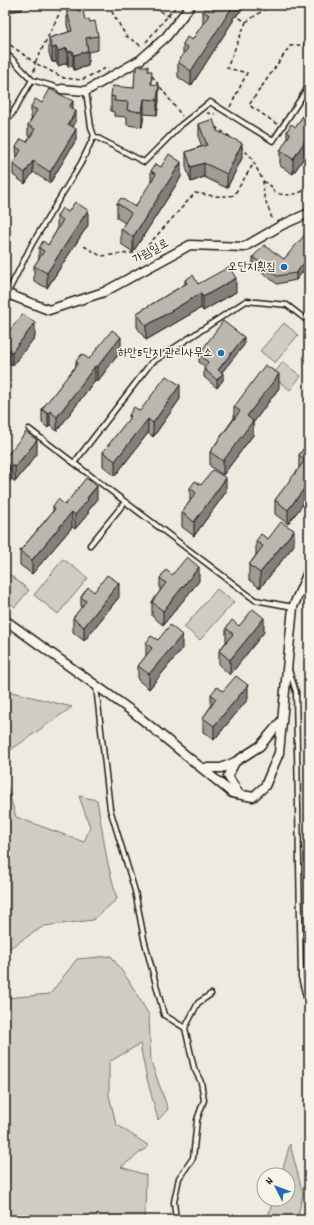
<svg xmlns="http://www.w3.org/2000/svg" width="314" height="1225" font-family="Dekko,'Poor Story',sans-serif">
<rect width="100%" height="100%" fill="#eeeae0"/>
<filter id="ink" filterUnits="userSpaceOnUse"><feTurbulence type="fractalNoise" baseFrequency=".025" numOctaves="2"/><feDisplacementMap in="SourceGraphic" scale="8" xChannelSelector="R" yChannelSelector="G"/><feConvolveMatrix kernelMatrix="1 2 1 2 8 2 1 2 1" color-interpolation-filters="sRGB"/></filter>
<g filter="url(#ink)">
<!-- green -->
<path fill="#cfccc3" stroke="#767470" d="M284,323L298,335L275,363L260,351Z
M283,362L301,376L290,390L272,376Z
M63,559L88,578L58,614L34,595Z
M5,571L29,590L15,607L5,599Z
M217,589L234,602L200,640L184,627Z
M8,691L72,707L5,754V692Z
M5,779L16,817L84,842L90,827L79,796L97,800L107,860L117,899L93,920L44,926L5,951Z
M111,956L129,981L149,1015L151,1062L168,1109L158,1120L146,1075L140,1044L109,1062V1095L116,1124L149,1146L121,1167L146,1175L145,1216L142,1220H5V998L50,994L77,959Z
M290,1144L303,1194L297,1220H267L273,1199H288V1175H281Z"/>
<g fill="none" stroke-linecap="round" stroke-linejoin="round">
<defs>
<path id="service" d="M5,53L11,58L32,80L62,89
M5,121L12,114L32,80
M94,136L144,162L181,125L210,102L273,141L309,86
M7,294L32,244L81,163L94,136L91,127L86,91
M29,429L255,600L293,607
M74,463L151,363L246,301L287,305L309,322
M90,545L125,502
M289,670L296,692L301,977L307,1001L309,1019
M96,686L110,809L135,891L144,939L164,1015L185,1028L198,1003L211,994
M176,1220L174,1202L179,1178L193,1158L197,1120L204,1100L201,1082L194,1068L185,1028"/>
<path id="minor" d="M62,89L86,91L140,60L166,37L191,5
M5,293L49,310L104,292L190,245L244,247L282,225L309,213
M5,620L133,712L232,793L253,797L265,786L279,753L293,607L309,570
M235,762L228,776L239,794
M203,768H221L235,762L260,746L282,720"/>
</defs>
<!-- service casing -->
<use href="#service" stroke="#1c1c1c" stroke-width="7"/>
<!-- minor casing -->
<use href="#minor" stroke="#1c1c1c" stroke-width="11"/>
<!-- path -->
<path stroke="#1c1c1c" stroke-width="1.5" stroke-dasharray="4 3" stroke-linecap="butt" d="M56,5L61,9
M83,5L61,10L35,63L64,78L81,80L108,67
M108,5L126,36L143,47
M148,5L171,17
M246,22L271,5
M5,41L35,63L34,72
M146,42L177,5
M152,76L182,116
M230,107L247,73L227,68L246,22L235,15
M207,113L215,114
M277,124L249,105L290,46L309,44
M215,127L232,138
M240,146L251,157L263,181L264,196L273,221
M263,181L271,186L274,192C285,197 300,195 309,187
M84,246L101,256L142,252L195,193C208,195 221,198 234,195L254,163"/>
<!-- service -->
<use href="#service" stroke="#f7f3e8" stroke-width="4"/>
<!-- minor -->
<use href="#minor" stroke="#f7f3e8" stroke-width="8"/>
</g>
<!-- wall -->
<path fill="#a09d96" stroke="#1c1c1c" d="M6,5H22V10L8,12Z
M216,5H248L233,18V21L191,86L178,77V62L183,55V44L192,40L203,24V11L214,7Z
M251,5H261L255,9Z
M67,10L78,11L85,20L90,22L98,36V50L88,52V66L74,70L73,66L68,67L67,63L58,66L56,62H52L49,53V38L69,32L67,25Z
M148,71L152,84L159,100L157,115L144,114L142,127L127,125V117L114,116V112L111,111V96L134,88Z
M42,103L73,109L76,122L72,127L76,140L50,183L33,172L25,184L13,175V164L17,158L16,147L27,142L30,137L28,136V125L32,119L31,118V107Z
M309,106V150L293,174L280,166V151L287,140V131L296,127Z
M199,124L217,131L242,158L227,188L204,177L191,182L186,167V152L202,146L199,139Z
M161,167L181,177L133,252L121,244V229L125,223L117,218V203L135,207L151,183V171Z
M57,216L88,225L47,288L34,281V266L39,259V248L48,245L57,230Z
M309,232V264L296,280L277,284L253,265V257L284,259Z
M185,280L198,284L236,292L203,311L201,308L146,340L137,327V313L185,284Z
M5,336L35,337L12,366L7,362Z
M244,345L222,372L223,380L217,388L204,377V369L205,367L199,362V354Z
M121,351L97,382L95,380L57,431L50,425L48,428L42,423V409L76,366V361L89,359Z
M279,388L253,423V435L223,475L210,466V452L234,418V407Z
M180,399L153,437L148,433L115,476L103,466V452L129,419V415Z
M309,441V496L288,524L275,514V500L299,469V455Z
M37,454L15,482L12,479L5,458Z
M201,485L226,492L194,536L182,527V512L190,501V488Z
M97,500L88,511V514L75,529L72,527L32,574L20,565V551L53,511V506Z
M268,539L294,545L260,588L249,580V565L256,555V541Z
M172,575L199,581L163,625L152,616V602L160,591V578Z
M94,592L119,597L84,641L73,632V618L81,608V597Z
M239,626L264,632L230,675L219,665V651L226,642V628Z
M158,640L182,649L149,689L138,680V666L146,656V643Z
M223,691L248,699L214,740L203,732V718L211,706V694Z"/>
<!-- shaded-wall -->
<path fill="#82807a" stroke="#1c1c1c" d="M231,5H248L233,18V21L191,86V71Z
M255,5H261L255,9Z
M56,47V62H52V48Z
M67,48V63L58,66V51Z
M73,51V66L68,67V52Z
M88,51V66L74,70V55Z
M159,85V100L157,115V100Z
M144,99V114L142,127V112Z
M73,101V112L69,107Z
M76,111V122L68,135V124Z
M76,129V140L50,183V172Z
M309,135V150L293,174V159Z
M242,143V158L227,188V174Z
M33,161V172L25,184V173Z
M181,162V177L133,252V237Z
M204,163V177L191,182V167Z
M88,210V225L47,288V273Z
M309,257V264L296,280V273Z
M236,278V292L203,311V297Z
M201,293V308L146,340V326Z
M35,323V337L12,366V352Z
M121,337V351L97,382V367Z
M244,337V345L218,377V370Z
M7,348V362L5,364V350Z
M95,366V380L57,431V417Z
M223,373V380L217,388V380Z
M279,374V388L253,423V435L223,475V461L247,416Z
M180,385V399L153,437V423Z
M50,411V425L48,428V414Z
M148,419V433L115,476V461Z
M37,440V454L15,482V467Z
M12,465V479L5,487V473Z
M226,478V492L194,536V522Z
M309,482V496L288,524V510Z
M97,486V500L88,511V514L75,529V515Z
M72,512V527L32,574V560Z
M294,530V545L260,588V573Z
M199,567V581L163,625V611Z
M119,583V597L84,641V627Z
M264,618V632L230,675V660Z
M182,635V649L149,689V674Z
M248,685V699L214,740V726Z"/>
<!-- building -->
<path fill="#bab7af" stroke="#1c1c1c" d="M208,5H210L214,7L216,5H231L233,6L191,71L178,62L188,48L183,44L187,37L192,40L209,15L203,11Z
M77,7L78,11L83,10L85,20L89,19L90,22L95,21L98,36L86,38L88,51L74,55L73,51L68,52L67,48L58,51L56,47L52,48L49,38L72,31L67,10Z
M137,66H148V71H152L151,84L159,85L157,100L144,99L142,112L127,110L128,102L114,101L115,97L111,96L112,86L134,88L135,70H137Z
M50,89L73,101L69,107L76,111L68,124L76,129L50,172L33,161L25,173L13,164L21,150L16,147L21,139L27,142L35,129L28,125L37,110L31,107L35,99L42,103Z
M309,106V135L293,159L280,151L290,134L287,131L291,124L296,127Z
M213,119L217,131L242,143L227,174L204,163L191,167L186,152L207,145L199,124Z
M169,154L181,162L133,237L121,229L131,213L117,203L121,198L135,207L156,174L151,171L155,164L161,167Z
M75,202L88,210L47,273L34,266L44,251L39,248L43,241L48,245L63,220L57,216L62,208L68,212Z
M308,231L309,232V257L296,273L277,276L253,257L264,245L284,259Z
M229,267L236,278L203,297L201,293L146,326L137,313L187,283L185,280L193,275L198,284Z
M23,314L35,323L12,352L7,348L5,350V336Z
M223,321L244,337L218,370L223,373L217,380L204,369L208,362L199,354Z
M112,330L121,337L97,367L95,366L57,417L50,411L48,414L42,409L78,363L76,361L82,354L89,359Z
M265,365L279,374L247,416L253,421L223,461L210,452L240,411L234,407Z
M166,376L180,385L153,423L148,419L115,461L103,452L131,416L129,415L134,407L140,411Z
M26,432L37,440L15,467L12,465L5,473V458Z
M309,441V482L288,510L275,500L305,460L299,455Z
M213,470L226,478L194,522L182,512L196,493L190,488L195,481L201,485Z
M86,478L97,486L87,498L88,500L75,515L72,512L32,560L20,551L55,509L53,506L58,499L65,505Z
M281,522L294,530L260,573L249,565L263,546L256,541L261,534L268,539Z
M187,557L199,567L163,611L152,602L166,583L160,578L166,570L172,575Z
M107,575L119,583L84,627L73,618L86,601L81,597L88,587L94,592Z
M253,609L264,618L230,660L219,651L233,634L226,628L232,620L239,626Z
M170,625L182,635L149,674L138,666L152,648L146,643L151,636L158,640Z
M236,676L248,685L214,726L203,718L216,699L211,694L217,687L223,691Z"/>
</g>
<!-- markers -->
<g fill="#1f6fb2" stroke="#f7f3e8" stroke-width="1.5">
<circle cx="284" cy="267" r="4"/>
<circle cx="221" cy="353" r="4"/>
</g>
<g text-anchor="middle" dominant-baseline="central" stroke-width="3" stroke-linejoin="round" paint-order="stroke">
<!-- street labels -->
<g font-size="12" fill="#1c1c1c" stroke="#f7f3e8">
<text transform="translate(151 252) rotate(-29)">가림일로</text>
</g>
<!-- poi labels -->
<g font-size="12" fill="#1c1c1c" stroke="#f7f3e8" text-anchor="end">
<text x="276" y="267">오단지횟집</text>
<text x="213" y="353">하안5단지 관리사무소</text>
</g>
</g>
<!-- margin -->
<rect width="314" height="1225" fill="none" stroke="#f7f3e8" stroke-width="20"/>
<rect x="10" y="10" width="294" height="1205" fill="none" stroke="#1c1c1c" stroke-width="1.5" filter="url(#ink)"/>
<!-- north arrow -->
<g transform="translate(276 1187) rotate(312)"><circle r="19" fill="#f7f3e8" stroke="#9f9d96"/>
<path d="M0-3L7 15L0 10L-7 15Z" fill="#1f6fb2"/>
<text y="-6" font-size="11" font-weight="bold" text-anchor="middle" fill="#1c1c1c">N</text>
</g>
</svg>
